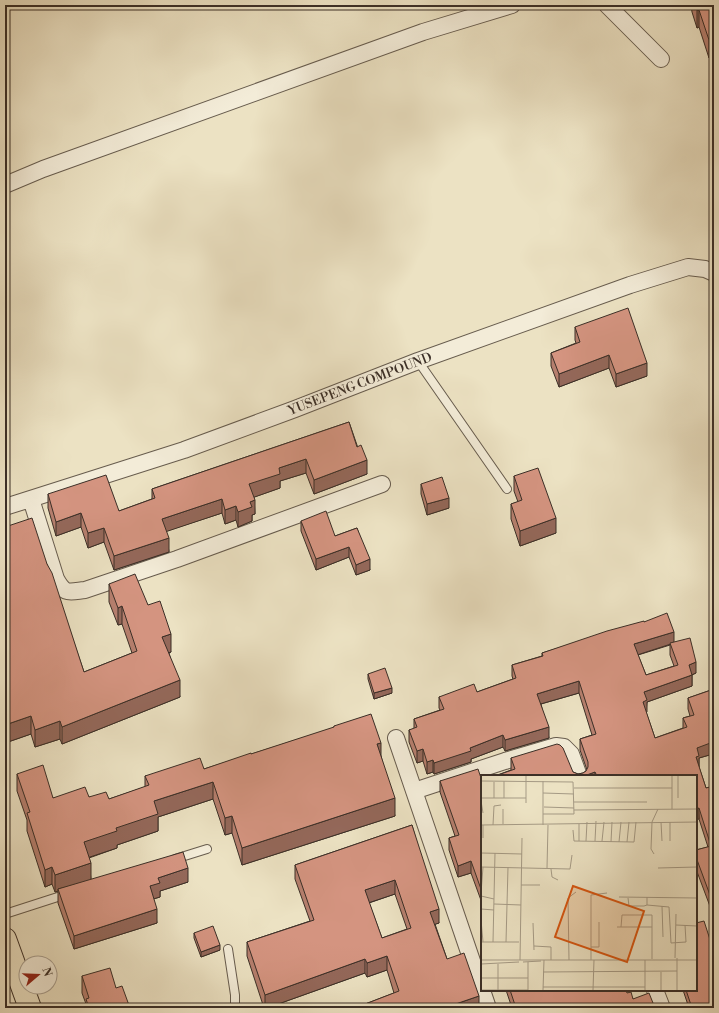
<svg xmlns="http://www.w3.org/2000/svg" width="719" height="1013" font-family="'Libre Bodoni',serif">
<rect width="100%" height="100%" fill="#ece2c3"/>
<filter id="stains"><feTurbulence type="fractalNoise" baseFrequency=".005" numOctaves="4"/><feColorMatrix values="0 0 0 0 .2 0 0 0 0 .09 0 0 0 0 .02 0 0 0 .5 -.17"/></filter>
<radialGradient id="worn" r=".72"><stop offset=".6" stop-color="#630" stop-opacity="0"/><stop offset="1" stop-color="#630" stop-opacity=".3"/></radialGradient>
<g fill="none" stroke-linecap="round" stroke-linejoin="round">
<defs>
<path id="service" d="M418,361L507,489
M175,859L207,849
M5,914L67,894
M228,949L235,995V1008"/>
<path id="minor" d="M607,5L661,59
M5,185L43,169L423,32L512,5
M31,499L56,579C65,595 68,592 85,590L177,559L382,484
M5,507L184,450L295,409L418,361L630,285L688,267L705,269L714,273
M396,738L488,1008
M414,791L505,761L556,746L564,747L571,754L579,776
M655,990L662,1008"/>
<path id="primary" d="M5,939L30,1008"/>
</defs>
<!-- service casing -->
<use href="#service" stroke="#675c4e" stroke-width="10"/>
<!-- minor casing -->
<use href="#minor" stroke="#675c4e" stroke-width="18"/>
<!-- primary casing -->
<use href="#primary" stroke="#3b2f27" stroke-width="24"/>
<!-- service -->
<use href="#service" stroke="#f3ecd8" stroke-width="8"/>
<!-- minor -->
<use href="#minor" stroke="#f3ecd8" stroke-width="16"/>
<!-- primary -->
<use href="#primary" stroke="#ece2c3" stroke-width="22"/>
</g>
<!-- wall -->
<path fill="#b67f6e" stroke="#3b2f27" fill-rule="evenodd" d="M691,5H714V56L709,58L699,27L697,28L692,12Z
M575,327L647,376L616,387L609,368L559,387L551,366V353L576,343L575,340Z
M349,422L367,474L314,494L306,473L280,481V488L254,497L255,514L252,515V521L238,527L236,520L225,524L222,513L166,531L169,552L114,570L104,542L88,548L81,527L56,536L48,508V494L119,511L152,499V489Z
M514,476L556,533L520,546L511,519V504L518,502L514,491Z
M421,484L449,508L427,515L421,494Z
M301,521L335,536L357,528L370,570L356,575L349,557L316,570L301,531Z
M5,527L47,564L84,672L132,653L122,624L118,625L109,602V584L148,605L171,652L169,653L180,697L62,744L60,739L35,747L31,734L5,743Z
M644,622L674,642L696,673L692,675V686L647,702L646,712L655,738L683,728V718L690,716L688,709V698L714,689V749H713V754L699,758V767L706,788L714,786V917L696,869V850L708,847L699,819L696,776H495L511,770V758L573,772L578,774L583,773L586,771L587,770L580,750V739L592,735L579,693L541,704L549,738L505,751L503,747L471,759V762L434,774L433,772L427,774L423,761L417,763L409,742V730L414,729V719L440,710L439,708V697L477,692L513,679L512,676V665L542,656V653ZM670,645V655L674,666L646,675L638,655Z
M368,674L392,693L374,699L368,679Z
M334,726L381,756L395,816L242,865L232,833L225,835L213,799L158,817V831L117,845V848L89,858L91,880L188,882L160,891V897L153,899L157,923L74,949L58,903V891L55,892L52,884L45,887L27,831V820L17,791V774L53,798L89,797L109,799L145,787V776L204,769L334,728Z
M440,781H482V903L471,873L458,877L449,850V838L455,836L440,792Z
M412,825L439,923L435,924L447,959L479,1008H360V1006L394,993L387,970L367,977L365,973L267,1008H264L247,956V942L310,921L295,879V865ZM395,894L407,929L382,938L369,903Z
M194,933L220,950L201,957L194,938Z
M481,933H482V948L481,944Z
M82,976L116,988L130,1008H86V1004L82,993Z
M506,990H626L627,993L633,999L655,1008H512Z
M683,990H696L714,1008H689Z"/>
<!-- shaded-wall -->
<path fill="#94685a" stroke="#3b2f27" d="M697,10H699V27L697,28Z
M714,39V56L709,58V40Z
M609,355V368L559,387V374Z
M647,363V376L616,387V374Z
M306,459V473L280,481V488L249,499V484L279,468Z
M367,460V474L314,494V480Z
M449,498V508L427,515V504Z
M222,499V513L162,533V519Z
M255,500V514L252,515V521L238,527V512L250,502Z
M236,506V520L225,524V510Z
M81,513V527L56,536V522Z
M556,518V533L520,546V531Z
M104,528V542L88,548V533Z
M169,538V552L114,570V556Z
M349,547V557L316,570V559Z
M370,559V570L356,575V565Z
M122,606V624L118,625V608Z
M674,632V643L634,656V644Z
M171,634V652L162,655V637Z
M696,662V673L689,676V665Z
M692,675V686L647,702V712L643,713V702L644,692Z
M180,680V697L62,744V727Z
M579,681V693L537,705V694Z
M392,688V693L374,699V693Z
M31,716V734L5,743V725Z
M60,721V739L35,747V730Z
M549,727V738L505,751V740Z
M503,735V747L471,759V762L434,774V763L470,748Z
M714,737V749H713V754L699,758V767L696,757L697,748L711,738Z
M381,743V760L377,744Z
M423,749V761L417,763V751Z
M433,760V772L427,774V762Z
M595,772V776H584Z
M213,782V799L158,817V831L117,845V848L84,859V842L116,828L154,801Z
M395,798V816L242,865V848Z
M699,808V819L696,820V809Z
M232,816V833L225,835V818Z
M471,861V873L458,877V866Z
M91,863V881L58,889V891L55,892V875Z
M52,867V884L45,887V870Z
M188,868V882L160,891V897L150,900V886L158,878Z
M395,880V894L365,904V890Z
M157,909V923L74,949V936Z
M439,909V923L430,926V912Z
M220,945V950L201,957V952Z
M387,956V970L367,977V963Z
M365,959V973L267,1008H265V995Z
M479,996V1008H444Z"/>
<!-- building -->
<path fill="#d49480" stroke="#3b2f27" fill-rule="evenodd" d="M695,5H714V39L709,40L699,10H697Z
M628,308L647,363L616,374L609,355L559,374L551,353L580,342L575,327Z
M349,422L357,447L361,445L367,460L314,480L306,459L279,468L280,474L249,484L255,500L250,502L252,507L238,512L236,506L225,510L222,499L162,519L169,538L114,556L104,528L88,533L81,513L56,522L48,494L106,475L119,511L155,498L152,489Z
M538,468L556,518L520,531L511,504L522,500L514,476Z
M442,477L449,498L427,504L421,484Z
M326,511L335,536L357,528L370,559L356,565L349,547L316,559L301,521Z
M32,518L47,564L52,573L84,672L137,651L122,606L118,608L109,584L135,574L148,605L160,601L171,634L162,637L180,680L62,727L60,721L35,730L31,716L5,725V527Z
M667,613L674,632L634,644L646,675L678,665L670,643L690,638L696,662L689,665L692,675L644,692L647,700L643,702L655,738L687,727L683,718L694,715L688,698L714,689V737L711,738L713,742L697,748L699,756L696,757L706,788L714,786V906L696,857V850L711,846L699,808L696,809V776H597L595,772L584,776H495L515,769L511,758L557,744L560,745L563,748L573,772L578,774L583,773L586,771L588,767V762L580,739L596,734L579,681L537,694L549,727L505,740L503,735L470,748L471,751L434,763L433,760L427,762L423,749L417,751L409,730L417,727L414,719L444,709L439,697L474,684L477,692L516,678L512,665L543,656L542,653L607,631L644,621V622Z
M385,668L392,688L374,693L368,674Z
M371,714L381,743L377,744L395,798L242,848L232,816L225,818L213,782L154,801L158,814L116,828L117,831L84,842L91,863L55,875L52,867L45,870L27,813L30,812L17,774L43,765L53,798L85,787L89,797L106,792L109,799L149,785L145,776L200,758L204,769L251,753V754L334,727V726Z
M478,769L482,781V892L471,861L458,866L449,838L459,835L440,781Z
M412,825L439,909L430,912L447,959L464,953L479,996L444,1008H361L360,1006L399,991L387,956L367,963L365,959L265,995L247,942L314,920L295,865ZM395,880L411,928L382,938L365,890Z
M183,852L188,868L158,878L160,883L150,886L157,909L74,936L58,889Z
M704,921L714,952V1008H692L686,990H696V923Z
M213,926L220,945L201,952L194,933Z
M110,968L116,988L122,986L130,1008H89L86,999L89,998L82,976Z
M510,990H626L627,993L631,992L633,999L649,993L655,1008H516Z"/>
<g text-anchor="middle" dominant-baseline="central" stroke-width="3.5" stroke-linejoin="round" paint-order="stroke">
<!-- street labels -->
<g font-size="13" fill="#3b2f27" stroke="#f3ecd8">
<text transform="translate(360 384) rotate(-21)">YUSEPENG COMPOUND</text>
</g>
</g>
<!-- overview -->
<g transform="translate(481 775)">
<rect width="216" height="216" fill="#ece2c3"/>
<path fill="none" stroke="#a59a85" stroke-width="1" d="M45,1V28M191,1V34M0,6L92,7L93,39H62M62,6V50M13,7V23M93,13H191M62,18L93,19M0,23H45M23,23V6M197,23V1M0,26L2,38M93,27H166M63,32L93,33M22,34V49M93,35L216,34M180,47L181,66M189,47V66M0,50L216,47M12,50L13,31L20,30M92,55L93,66L153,67L155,47M2,63V50M98,66V49M105,66L106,47M114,66L115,46M121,66L123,47M130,67L131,47M138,67L140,47M146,67L148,47M0,78L41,79M173,79L170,74L171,47L177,34M0,92L89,94L91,80M66,93L67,50M177,93L216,92M70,94L71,102L77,105M40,110H59M0,118L2,92M0,121L13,124M138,122L216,123M147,123L148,131H163L166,130V122M13,129L40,130M166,130L188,132L190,168L205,167L204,150M181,131L182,162M0,134L13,135M0,145L2,167M52,148L53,175M195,150L216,151M136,152H171M140,152L141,140H171V184M0,167H38M12,167L14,78M25,167L27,92M53,171L70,172V185M110,172H118V147M194,183L195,139M196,183V215M0,185H216M39,185L41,63M88,185L87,123L95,117M110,185V120L126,118M164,185V215M42,187L60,186M47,187V215M0,189L38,187M62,197L196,196M0,203H47M62,212H164M0,215H47M17,215V189M62,215L63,185M112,215L113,185M180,215V197"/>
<path fill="#d7550f" fill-opacity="0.15" stroke="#d7550f" stroke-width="2" d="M92,111L163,136L146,187L74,162Z"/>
<rect width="216" height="216" fill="none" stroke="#3b2f27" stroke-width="2"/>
</g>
<!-- margin -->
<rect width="719" height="1013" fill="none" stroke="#ece2c3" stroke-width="20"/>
<rect x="6" y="6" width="707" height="1001" fill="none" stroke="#3b2f27" stroke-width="2"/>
<rect x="10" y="10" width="699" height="993" fill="none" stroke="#3b2f27"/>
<!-- north arrow -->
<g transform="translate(38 975) rotate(71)"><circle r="19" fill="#f3ecd8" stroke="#a9a091"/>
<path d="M0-3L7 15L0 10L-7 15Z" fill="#8f2418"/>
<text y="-6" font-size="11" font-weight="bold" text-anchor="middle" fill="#3b2f27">N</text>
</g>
<rect width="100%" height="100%" filter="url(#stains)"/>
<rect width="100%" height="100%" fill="url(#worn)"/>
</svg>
